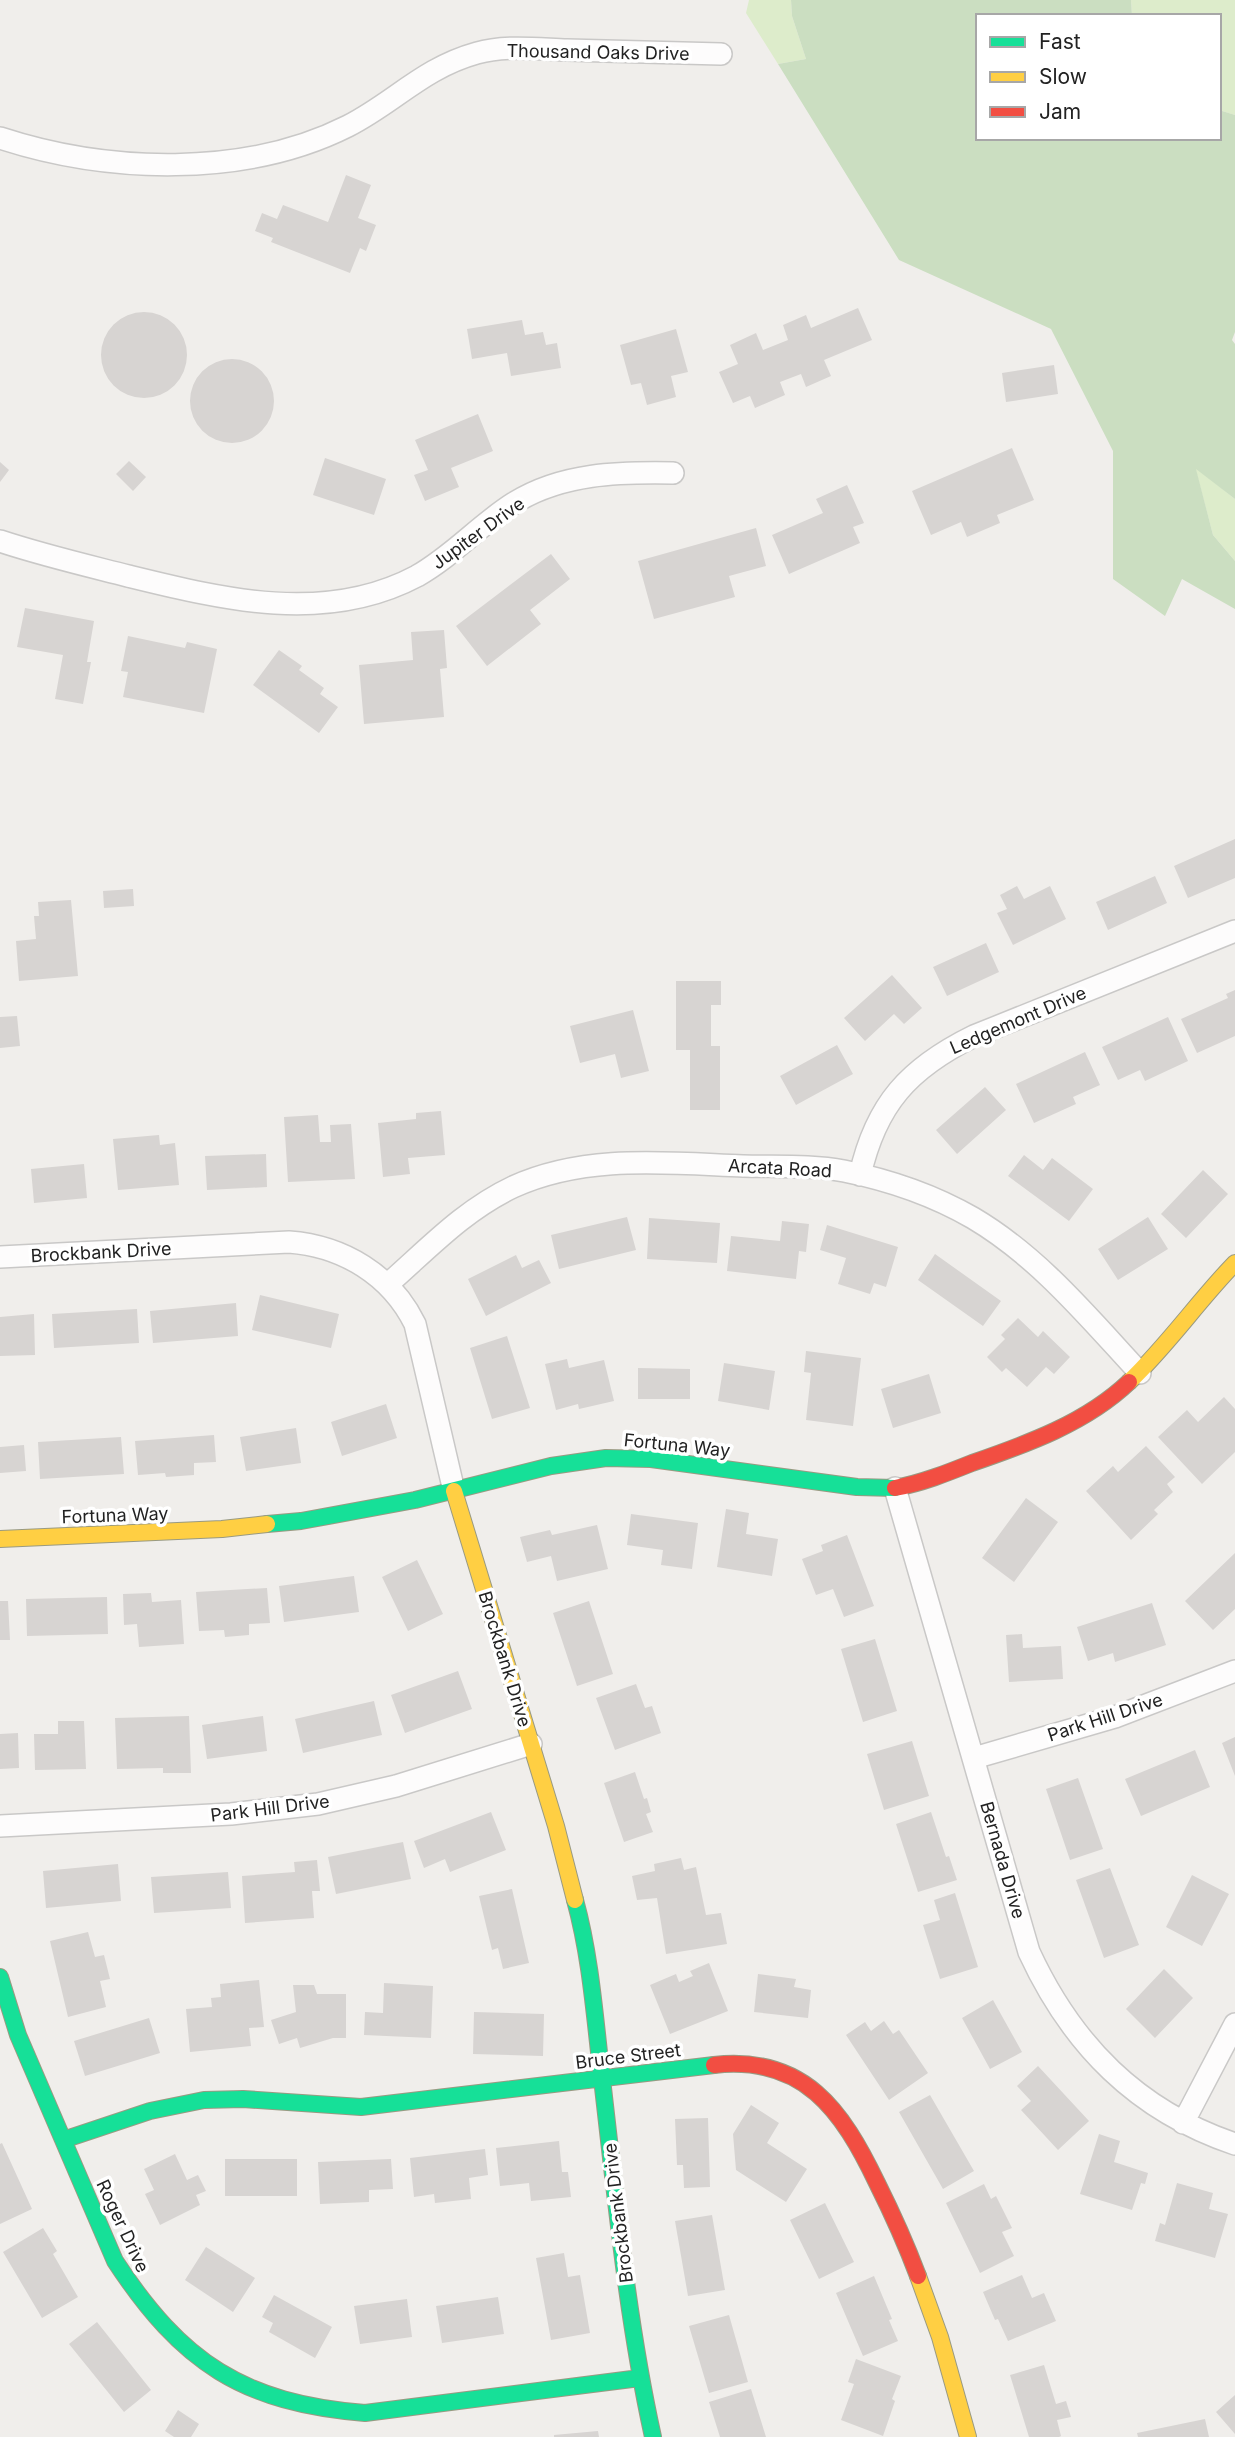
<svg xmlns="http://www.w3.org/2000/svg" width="1235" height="2437" font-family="Inter,sans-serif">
<rect width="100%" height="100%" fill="#f0eeeb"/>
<!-- grass -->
<path fill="#ddeccb" d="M749,0H791L792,16L806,59L778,64L746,13Z
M1131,0H1235V115L1219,110V16H1132Z
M1195,467L1235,499V561L1213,535Z"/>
<!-- forest -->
<path fill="#cbdec1" d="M791,0H1131L1132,16H978V138H1219V110L1235,115V332L1232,340L1235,344V499L1196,469L1213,535L1235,561V609L1182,579L1165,616L1113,579V451L1051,329L899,260L778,64L806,59L792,16Z"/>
<!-- building -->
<path fill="#d7d4d2" d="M346,175L371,185L358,218L376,225L366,251L360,248L350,273L271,242L273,238L255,231L262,213L277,219L283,205L328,222Z
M858,308L872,340L824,360L831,376L806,387L801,374L780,382L785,395L755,408L750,396L733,403L719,372L738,364L730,345L756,333L763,350L788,340L783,325L806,315L811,328Z
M101 355a43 43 0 1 1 86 0a43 43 0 1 1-86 0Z
M522,320L525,335L543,332L546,345L557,343L561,368L511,376L507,353L472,359L467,329Z
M676,329L688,372L671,376L676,397L647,405L641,383L631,385L620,345Z
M190 401a42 42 0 1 1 84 0a42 42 0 1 1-84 0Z
M1054,365L1058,394L1006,402L1002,373Z
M478,414L493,451L451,468L459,487L425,501L414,475L428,470L415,440Z
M1012,448L1034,500L997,515L1000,523L967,537L961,522L931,535L912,491Z
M325,458L386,479L374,515L313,495Z
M129,461L146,477L133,491L116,474Z
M0,462L9,470L0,482Z
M847,485L864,523L853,527L860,543L789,574L772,535L823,513L816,499Z
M756,528L766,566L729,576L735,597L654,619L638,561Z
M551,554L570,579L530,610L541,624L487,666L456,626Z
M25,608L94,621L87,662H91L83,704L55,699L63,655L17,647Z
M444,630L447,668L440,669L444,717L364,724L359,665L413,660L411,632Z
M128,636L185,648L187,642L217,649L204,713L123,697L128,672L121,671Z
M279,650L302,666L299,670L324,688L320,694L338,707L319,733L253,685Z
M1235,839V878L1188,898L1174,866Z
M1155,876L1167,903L1108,930L1096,902Z
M1017,886L1024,899L1050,886L1066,919L1013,945L997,913L1007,909L1000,895Z
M133,889L134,906L104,908L103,891Z
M71,900L78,976L19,981L16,941L36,939L34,916H39L38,902Z
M986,943L999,972L947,996L933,967Z
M892,975L922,1008L904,1024L894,1014L865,1041L844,1018Z
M676,981H721V1005H711V1046H720V1110H690V1050H676Z
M1235,990V1036L1197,1053L1181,1019L1228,998L1226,994Z
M633,1010L649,1071L621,1078L615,1054L580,1063L570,1026Z
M17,1016L20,1046L0,1048V1017Z
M1168,1017L1188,1061L1145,1081L1140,1070L1118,1080L1102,1047Z
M837,1045L853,1074L796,1105L780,1076Z
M1085,1052L1100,1085L1073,1097L1076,1104L1034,1123L1016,1084Z
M985,1087L1006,1110L957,1154L936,1130Z
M441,1111L445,1155L408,1158L410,1174L383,1177L378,1123L416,1119V1113Z
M318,1115L320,1142H331L330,1125L351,1124L355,1179L288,1182L284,1117Z
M159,1135L160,1145L175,1143L179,1185L118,1190L113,1139Z
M266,1154L267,1187L207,1190L205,1156Z
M1024,1155L1043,1170L1052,1158L1093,1189L1069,1221L1008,1176Z
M84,1164L87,1198L34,1203L31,1169Z
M1203,1170L1228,1194L1186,1238L1161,1214Z
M627,1217L636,1250L559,1269L551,1235Z
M1148,1217L1168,1249L1118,1280L1098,1249Z
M649,1218L720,1223L717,1263L647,1259Z
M782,1221L809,1224L806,1252L799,1251L796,1279L727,1271L731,1236L780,1241Z
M827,1225L898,1247L886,1287L874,1283L870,1294L838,1284L846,1258L820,1250Z
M935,1254L1001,1301L983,1326L918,1280Z
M516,1255L522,1268L539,1260L551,1283L486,1316L468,1279Z
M260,1295L339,1314L331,1348L252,1330Z
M236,1303L238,1336L153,1343L150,1311Z
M137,1309L139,1343L54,1348L52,1314Z
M34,1314L35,1355L0,1356V1317Z
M1018,1318L1038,1337L1043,1331L1070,1357L1054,1374L1046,1367L1027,1387L1006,1368L1002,1372L987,1357L1005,1339L1001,1335Z
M507,1336L530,1408L492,1419L470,1348Z
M806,1351L861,1358L853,1426L806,1420L811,1373L804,1372Z
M567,1359L569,1368L604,1360L614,1401L579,1409L578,1404L556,1410L545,1364Z
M724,1363L775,1371L769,1410L718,1401Z
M638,1368L690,1369V1399H638Z
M929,1374L941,1413L893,1428L881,1389Z
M1224,1397L1235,1409V1452L1202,1484L1158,1437L1187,1410L1198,1422Z
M386,1404L397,1438L342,1456L331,1422Z
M296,1428L301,1463L246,1471L240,1437Z
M214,1435L216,1462L194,1463V1475L166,1477L165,1473L138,1475L135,1441Z
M121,1437L124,1474L40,1479L38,1442Z
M24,1445L26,1471L0,1473V1447Z
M1146,1446L1175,1477L1167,1484L1173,1492L1154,1510L1158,1514L1131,1540L1086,1491L1113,1466L1118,1472Z
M1026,1498L1058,1522L1014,1582L982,1558Z
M726,1509L749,1513L746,1534L778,1539L772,1576L717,1567Z
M631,1514L698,1523L692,1569L661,1565L663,1550L627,1545Z
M597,1525L608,1569L557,1581L551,1556L527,1562L520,1537L550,1530L552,1535Z
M847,1535L874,1606L844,1617L833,1589L816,1595L802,1559L823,1551L821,1545Z
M1235,1553V1609L1213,1630L1185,1601Z
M417,1560L443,1614L408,1631L382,1577Z
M354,1576L359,1612L284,1622L279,1586Z
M267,1588L270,1623L249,1624V1635L225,1637L224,1630L199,1631L196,1592Z
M151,1593L152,1602L181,1600L184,1644L139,1647L137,1624L124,1625L123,1594Z
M107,1597L108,1634L27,1636L26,1599Z
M0,1601H8L10,1640H0Z
M589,1601L613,1674L577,1686L553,1613Z
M1152,1603L1166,1645L1115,1662L1113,1653L1088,1661L1077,1627Z
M1022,1634L1023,1648L1061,1646L1063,1679L1009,1682L1006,1635Z
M875,1639L897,1711L863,1722L841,1649Z
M458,1671L472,1709L405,1733L391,1695Z
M636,1684L645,1708L652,1706L661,1733L615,1750L596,1698Z
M374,1701L382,1735L303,1753L295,1719Z
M189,1716L191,1773H163V1768L117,1769L115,1718Z
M263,1716L267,1751L207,1759L202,1725Z
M58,1721H84L86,1769L35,1770L34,1734H58Z
M18,1733L19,1768L0,1769V1734Z
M1235,1737V1776L1222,1743Z
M912,1741L929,1796L884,1810L867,1754Z
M1195,1750L1210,1787L1141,1816L1125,1779Z
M635,1772L644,1799L647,1798L651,1812L646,1814L653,1832L624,1842L604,1783Z
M1078,1778L1103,1849L1070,1860L1046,1789Z
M491,1812L506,1850L450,1872L445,1859L424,1868L414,1841Z
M931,1812L946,1857L949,1856L957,1880L918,1892L896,1824Z
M403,1842L411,1879L336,1894L328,1857Z
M681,1858L684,1870L696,1867L706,1915L721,1913L727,1944L666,1954L657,1898L637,1900L632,1876L655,1871L654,1864Z
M317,1860L320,1891H312L314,1918L245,1923L242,1876L295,1872L294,1862Z
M118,1864L121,1901L46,1908L43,1871Z
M1110,1868L1139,1945L1104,1958L1076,1880Z
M228,1872L231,1908L154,1913L151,1877Z
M1192,1875L1229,1894L1202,1946L1166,1927Z
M512,1889L529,1963L503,1969L498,1948L492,1950L479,1896Z
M955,1893L978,1967L940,1979L923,1925L940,1920L934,1900Z
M88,1932L95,1957L104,1955L110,1979L100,1981L106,2007L68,2017L50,1941Z
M709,1963L728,2011L670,2034L650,1985L676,1974L679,1982L693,1976L690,1971Z
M1164,1969L1193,1998L1155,2038L1126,2009Z
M758,1974L796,1979L794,1987L811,1990L808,2018L754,2012Z
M259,1980L264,2027L249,2028L251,2046L190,2052L186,2009L212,2007L211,1998L221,1997L220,1984Z
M384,1983L433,1986L431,2038L364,2035L365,2012L383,2013Z
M293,1985H314L317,1994H346V2038H333L300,2048L297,2038L279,2044L271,2020L296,2012Z
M993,2000L1022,2052L990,2069L962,2018Z
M474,2012L544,2014L543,2056L473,2054Z
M149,2018L160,2053L85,2076L74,2041Z
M884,2021L893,2034L899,2030L928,2073L889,2100L846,2035L865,2022L871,2031Z
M1038,2066L1089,2121L1058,2150L1021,2110L1031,2101L1017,2086Z
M930,2095L974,2171L943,2189L899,2112Z
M751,2105L779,2123L767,2143L807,2169L786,2202L736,2170L733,2134Z
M708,2118L710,2187L684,2188L683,2165H677L675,2119Z
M1099,2134L1120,2141L1114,2162L1148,2173L1145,2184L1141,2183L1132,2210L1080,2194Z
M559,2141L562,2172H568L571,2197L531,2201L529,2183L500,2186L496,2148Z
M2,2143L32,2209L0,2224V2144Z
M485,2149L488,2175L469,2178L471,2199L435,2203L434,2194L414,2197L410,2158Z
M175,2154L187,2180L198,2175L206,2191L196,2195L200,2205L160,2225L145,2194L154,2190L144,2169Z
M225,2159H297V2196H225Z
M391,2159L393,2189L369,2190V2202L320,2204L318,2162Z
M1177,2183L1213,2193L1209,2209L1228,2214L1215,2258L1155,2241L1160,2223L1165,2225Z
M984,2184L991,2199L996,2196L1012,2228L1002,2232L1014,2256L980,2273L946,2203Z
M825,2203L854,2262L819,2279L790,2220Z
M712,2215L725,2290L688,2296L675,2221Z
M43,2228L57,2251L53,2254L78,2297L42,2318L3,2252Z
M206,2247L255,2278L233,2312L185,2280Z
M564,2253L568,2277L580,2275L590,2333L551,2340L536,2258Z
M1022,2275L1032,2298L1044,2293L1056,2321L1008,2341L998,2319L995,2320L983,2292Z
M874,2276L892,2319L889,2320L898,2341L863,2356L836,2293Z
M274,2295L332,2327L315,2358L269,2332L273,2323L262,2317Z
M498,2297L504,2334L442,2343L436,2306Z
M407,2299L412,2337L360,2344L354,2306Z
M729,2315L748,2382L709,2393L689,2326Z
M97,2322L151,2390L124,2412L69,2344Z
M856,2359L901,2376L892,2399L895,2401L883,2436L841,2420L854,2384L848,2382Z
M1044,2365L1056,2404L1066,2401L1071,2417L1057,2420L1061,2436L1059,2437H1029L1010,2375Z
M751,2389L766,2437H720L709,2402Z
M1235,2395V2434L1216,2412Z
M178,2410L199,2424L191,2437H174L165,2431Z
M1205,2419L1209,2437H1138L1137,2433Z
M598,2431L599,2437H554V2435Z"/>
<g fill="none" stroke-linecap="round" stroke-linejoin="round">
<defs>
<path id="street" d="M0,138C107,173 245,178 348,126C395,102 423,68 477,53C505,45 538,49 567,50C618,51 669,53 721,54
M0,541C42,555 85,565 128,576C222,599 325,625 417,576C454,555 479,525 514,503C562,473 619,472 673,473
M860,1175C876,1104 909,1068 974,1036L1235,931
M0,1257L289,1242C343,1246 391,1275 415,1324L454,1491
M388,1284C428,1249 464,1210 513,1187C585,1154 666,1163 743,1166C776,1167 811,1165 844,1171C889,1180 933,1195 973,1218C1039,1257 1088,1317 1140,1373
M895,1488L1029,1952C1072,2045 1137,2111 1235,2144
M974,1758L1115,1717L1235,1671
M0,1826L231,1814L318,1804L396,1786L531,1744
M1183,2123L1235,2024"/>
<path id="fast" d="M267,1524L301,1521L415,1500L551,1466L606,1458L651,1459L857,1487L895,1488
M575,1900C591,1958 595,2020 602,2079C616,2199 627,2319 653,2437
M0,1977L18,2035L115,2261C182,2363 243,2403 365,2413L640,2378
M63,2140L150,2111L204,2100L243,2099L361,2107L714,2065"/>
<path id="slow" d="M1129,1382C1168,1345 1198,1301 1235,1263
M454,1491L556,1826L575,1900
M0,1539L222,1529L267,1524
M918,2276L940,2337L968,2437"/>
<path id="jam" d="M895,1488C922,1483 947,1473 972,1463C1027,1444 1086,1423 1129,1382
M714,2065C804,2055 842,2110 877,2183C892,2213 906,2244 918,2276"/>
</defs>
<!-- street casing -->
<use href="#street" stroke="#c9c8c7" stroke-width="24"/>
<!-- fast casing -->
<use href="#fast" stroke="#999a82" stroke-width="18"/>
<!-- slow casing -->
<use href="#slow" stroke="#999a82" stroke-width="18"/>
<!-- jam casing -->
<use href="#jam" stroke="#999a82" stroke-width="18"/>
<!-- street -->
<use href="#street" stroke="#fdfcfc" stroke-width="21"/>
<!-- fast -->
<use href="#fast" stroke="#16e098" stroke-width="16"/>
<!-- slow -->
<use href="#slow" stroke="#ffcf43" stroke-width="16"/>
<!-- jam -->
<use href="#jam" stroke="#f24e42" stroke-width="16"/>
</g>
<g text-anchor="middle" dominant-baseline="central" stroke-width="7" stroke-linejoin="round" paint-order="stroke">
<!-- street labels -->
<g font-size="18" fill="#222" stroke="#fff">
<text transform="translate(598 52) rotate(1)">Thousand Oaks Drive</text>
<text transform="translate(478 533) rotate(-36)">Jupiter Drive</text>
<text transform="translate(1018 1020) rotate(-23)">Ledgemont Drive</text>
<text transform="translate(780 1168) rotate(3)">Arcata Road</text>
<text transform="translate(101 1252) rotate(-3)">Brockbank Drive</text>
<text transform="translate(677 1445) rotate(6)">Fortuna Way</text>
<text transform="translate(115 1515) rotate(-2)">Fortuna Way</text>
<text transform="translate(505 1659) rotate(73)">Brockbank Drive</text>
<text transform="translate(1105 1717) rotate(-18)">Park Hill Drive</text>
<text transform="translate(270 1808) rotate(-7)">Park Hill Drive</text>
<text transform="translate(1003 1860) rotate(74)">Bernada Drive</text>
<text transform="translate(628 2056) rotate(-7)">Bruce Street</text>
<text transform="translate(618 2213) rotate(-97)">Brockbank Drive</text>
<text transform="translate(123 2226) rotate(65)">Roger Drive</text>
</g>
</g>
<!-- legend -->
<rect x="976" y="14" width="245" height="126" fill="#ffffff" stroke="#a7a7a7" stroke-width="2"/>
<rect x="990" y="37" width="35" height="10" fill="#16e098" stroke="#a7a7a7" stroke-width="2"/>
<text x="1039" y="49" font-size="21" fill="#222222">Fast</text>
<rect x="990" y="72" width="35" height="10" fill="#ffcf43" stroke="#a7a7a7" stroke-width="2"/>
<text x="1039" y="84" font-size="21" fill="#222222">Slow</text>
<rect x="990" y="107" width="35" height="10" fill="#f24e42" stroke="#a7a7a7" stroke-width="2"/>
<text x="1039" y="119" font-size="21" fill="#222222">Jam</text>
</svg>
